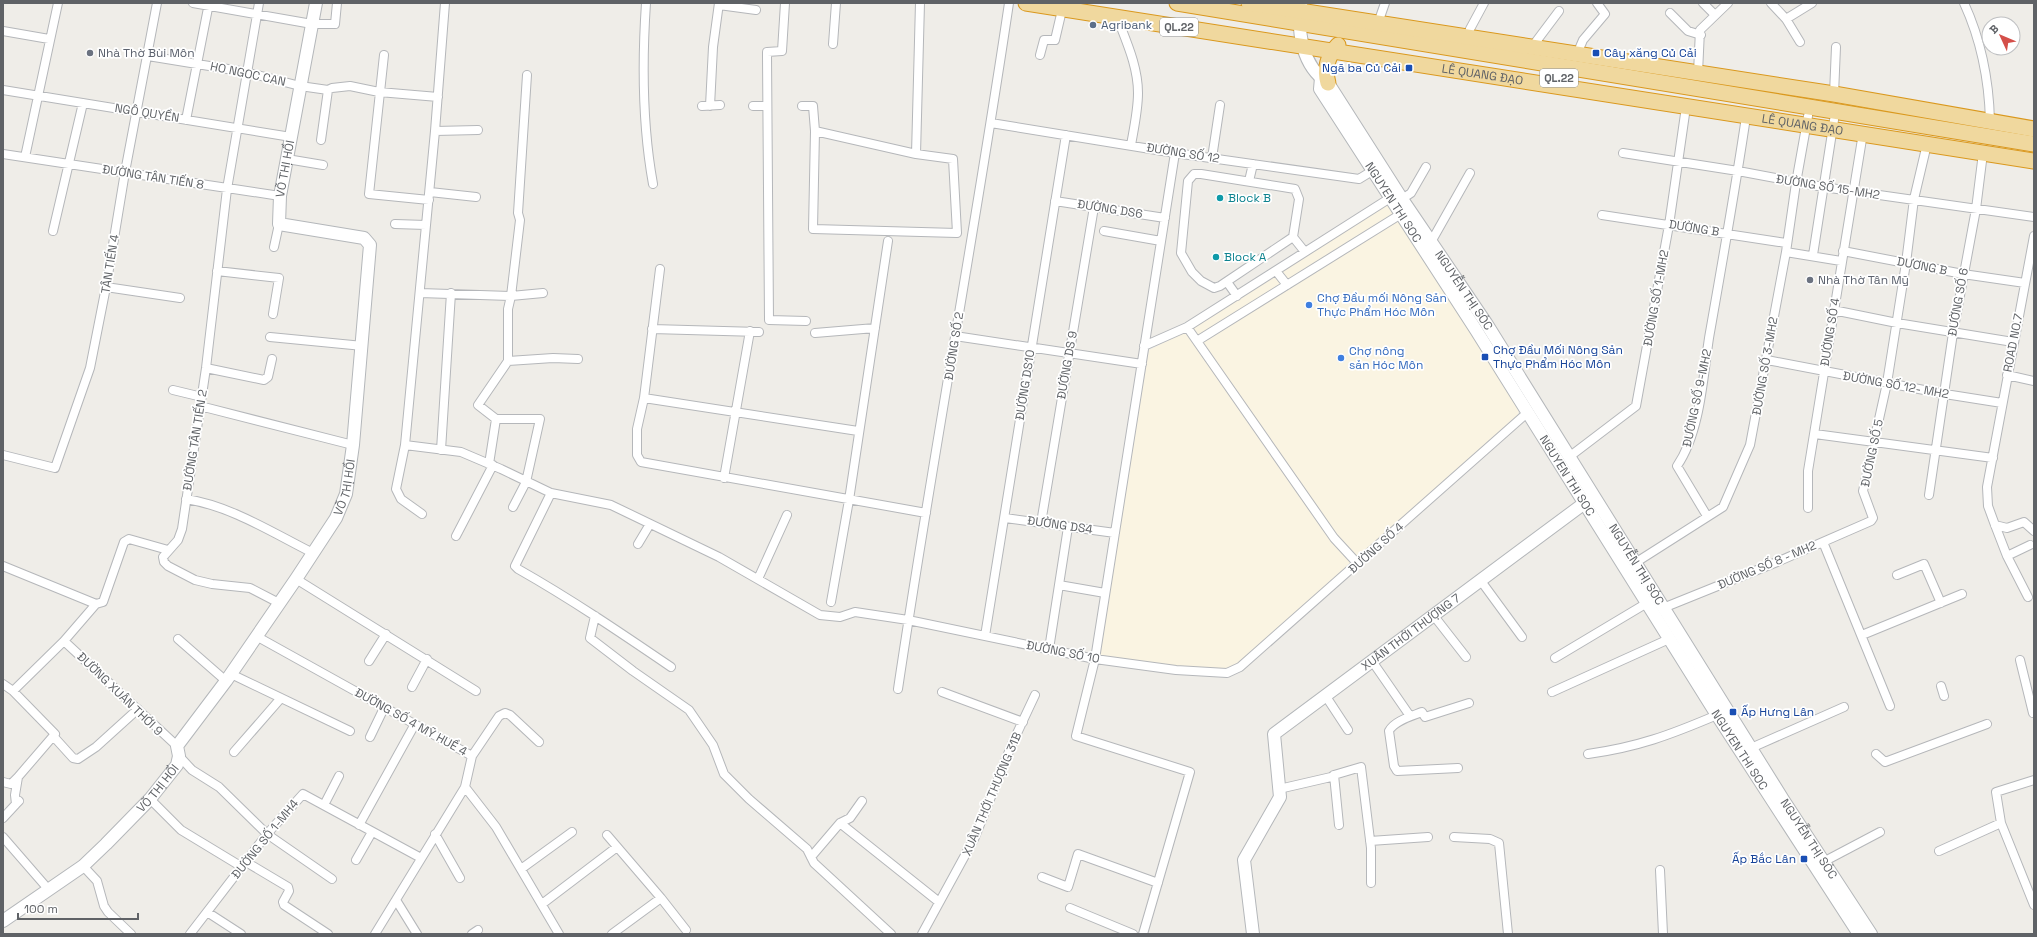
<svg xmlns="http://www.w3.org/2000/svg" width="2037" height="937" font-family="'Space Grotesk',sans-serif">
<rect width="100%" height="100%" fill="#efede8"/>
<!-- commercial -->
<path fill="#faf4e2" d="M1389,203L1519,408L1518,415L1238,665L1220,671L1173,667L1099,655L1149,350L1194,328Z"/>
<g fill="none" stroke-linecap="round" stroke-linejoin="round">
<defs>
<path id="street" d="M193,3L312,24H335L337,3
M259,3L227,189L206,368L182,529L178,540L163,557L164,562L168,566L195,580L212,584L250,588L279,603
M445,3L435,131L405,445L461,452L501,469L551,493L611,505L719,557L820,615L840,617L855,612L908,620L1095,659L1176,670L1227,673L1240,667L1527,413
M646,3C642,63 642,124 653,184
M785,3L782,51L767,52V56L769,320L806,321
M1703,3L1715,15
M1771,3L1786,19L1812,3
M1964,3C1981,40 1989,81 1990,121
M719,5L756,10
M1670,13L1688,31L1701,35
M1117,17C1126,41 1138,66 1138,93C1138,110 1134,128 1131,145
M1786,19L1800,42
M1378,23L1385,3
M3,31L49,39
M1467,38L1470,29L1484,3
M833,44L836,3
M1532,47L1559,11
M1577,54L1583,40L1605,14L1597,3
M384,55L369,194L429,200
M1040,55L1044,40H1055L1062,10
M148,56L246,72L300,86L328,90L321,140
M1698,73L1700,30L1728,3
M527,75L518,213L520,220L511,296L543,293
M3,90L291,137
M328,90L332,88L350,86L379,92L438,97
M1834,94L1836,47
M702,106L720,105
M710,106L713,47L719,3
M753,106H767
M802,106H813L815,131L813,229L957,233L953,159L916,154L815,131
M186,120L209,3
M991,123L1175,153L1359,179L1372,171
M435,131L478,130
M1623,153L1738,171L1823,187L2034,217
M3,154L280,196
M916,154L920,3
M25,157L58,3
M1212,158L1220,105
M287,159L323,165
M1194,174H1201L1295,189L1299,199L1293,237L1220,286L1214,288L1201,281L1192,272L1181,253L1188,181Z
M1249,181L1253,164
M430,192L476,197
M1402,199L1411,193L1426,167
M1055,201L1165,218
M1602,215L1786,243
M395,224L426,225
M53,231L83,103
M1104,231L1161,241
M1293,237L1305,252
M1431,242L1470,173
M274,247L279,224
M1843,251L1963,274L2025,283
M1786,252L1841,261
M1813,255L1834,120
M660,269L644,398L637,429V455L641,462L926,513
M217,271L279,278L273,314
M1276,271L1287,285
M1227,282L1237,296
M106,287L180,298
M420,293L511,296L508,309V361L553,358L578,359
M1833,310L1897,323L2013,342
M1187,327L1334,538L1358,564
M652,329L759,332
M815,333L875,328
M955,336L1142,364
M270,337L363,346
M1197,341L1401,214
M1144,346L1187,327L1390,198
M1767,360L1945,394L2002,403
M206,368L264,380L268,377L272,359
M2007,375L2034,381
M173,390L202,397
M644,398L858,431
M200,406L353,445
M496,419L478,405L508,361
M1815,434L1993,458
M405,445L396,489L401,499L422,514
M441,450L451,293
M3,455L55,468L90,368L106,287L125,172L157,3
M1569,457L1636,406L1669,225L1686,107
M489,464L496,419H540L526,482L513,507
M724,478L750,331
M551,493L515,566L518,569C571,599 621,633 671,667
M1929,495L1953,333L1976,209L1983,153
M186,499C231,506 273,533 313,553
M1808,508V471L1863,133
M1707,516L1677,466C1700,433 1703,378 1709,338C1722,264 1735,191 1746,117
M1005,518L1115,533
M1041,523L1094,207
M1995,525L2007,528L2024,522L2034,531
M456,536L493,465
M1823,542L1890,706
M638,544L650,524
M2007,556L2030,545
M1635,563L1723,507L1750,445L1786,252L1796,183L1808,116
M3,566L96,604
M1897,575L1924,564L1941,603
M296,579L476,691
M758,579L787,515
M1481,581L1522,637
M1059,585L1105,593
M2028,597L2007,556L1995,525L1988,506L1987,487L2034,236
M831,602L849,500L888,241
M1663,608L1777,562L1871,521L1873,518L1863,491L1887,383L1906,263L1914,199L1927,144
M595,616L590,638L633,671L689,710L713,745L724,774L749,799L807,849L814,863L891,934
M1434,616L1466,657
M1862,635L1962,594
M256,636L472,756L465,787L375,934
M985,636L1066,135
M178,639L226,681
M64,641L177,746
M1049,649L1068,527
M1555,658L1647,603
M2020,660L2033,713
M369,661L386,634
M1372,661L1410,716
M231,674L350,731
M3,684L13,691L64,641L96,604L103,602L124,542L129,539L168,550
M1941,686L1944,696
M412,687L427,659
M898,689C932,460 975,232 1009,3
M13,691L55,734L18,777L15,795L16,804L19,801
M942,692L1023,722
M1552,692L1669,639
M1325,695L1348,730
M54,737L73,758L78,759L96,747L138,709
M370,737L384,708
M1751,748L1844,707
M234,752L281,698
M1588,754C1638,747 1670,735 1717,715
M1876,754L1885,762L1987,724
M179,756L192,770L219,787L267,834L332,879
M472,756L499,716L505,713L510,715L539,742
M1458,768L1397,771L1394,766L1389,731C1394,721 1412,716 1422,712L1425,717L1469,703
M1334,775L1339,825
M3,782L11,784L18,777
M465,787L496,827L559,934
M1279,789L1331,777L1334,775L1361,767L1371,848V883
M150,799L181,830L242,867
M324,805L339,776
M3,818L16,804
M840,823L939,902
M2001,823L2034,905
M359,825L415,724
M435,834L460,878
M607,835L661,898
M3,837L49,890
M1454,837L1490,839L1499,843L1508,934
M1370,841L1428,837
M1939,851L2001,823L1996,792L2034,780
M811,857L840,823L850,818L862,801
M356,860L372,832
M1825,861L1880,832
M246,862L288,887L289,891L283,902L284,905L328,934
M83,866L97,881L104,906L108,912L131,934
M521,869L572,832
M1660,870L1663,934
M1042,877L1068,887L1078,854L1158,883
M396,900L417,934
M542,904L617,847
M1070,908L1133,934
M207,912L241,934
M190,934L267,834L303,794L421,858
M472,934L478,930
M612,934L661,898L686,930
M922,934L975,837L1012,744L1035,695
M1143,934L1190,772L1076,736L1095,659L1175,153"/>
<g id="secondary">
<path id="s1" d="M1301,3C1297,32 1302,66 1328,83L1402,199L1486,323L1782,798L1871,934"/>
<path id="s2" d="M1321,78L1320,89L1476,330L1717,715L1859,934"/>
<path id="s3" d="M3,921L83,866L106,844L150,799L177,765L179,756L177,746L226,681L296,579L336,518L346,494L353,445L370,245L364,238L279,224L280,196L316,3"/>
<path id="s4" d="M1253,934L1244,860L1280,797L1274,734L1590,499"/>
</g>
<g id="highway">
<path id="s5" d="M1026,3L2034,161"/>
<path d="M1177,3L2034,144"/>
<path d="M1249,3L1834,94L2034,129"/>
<path d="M1328,83C1324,69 1328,55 1338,45"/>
</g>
</defs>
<!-- street casing -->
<use href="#street" stroke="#b5b7ba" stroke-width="10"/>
<!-- secondary casing -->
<use href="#secondary" stroke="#b4b7ba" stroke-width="14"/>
<!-- highway casing -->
<use href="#highway" stroke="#da981d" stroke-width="17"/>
<!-- street -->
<use href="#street" stroke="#fff" stroke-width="8"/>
<!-- secondary -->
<use href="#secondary" stroke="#fff" stroke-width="12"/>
<!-- highway -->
<use href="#highway" stroke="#f0d89e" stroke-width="15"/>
</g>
<!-- markers -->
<circle fill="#5c6f8a" stroke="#fff" stroke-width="1.5" cx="1093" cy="25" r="4"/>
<g fill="#6b7280" stroke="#fff" stroke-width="1.5">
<circle cx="90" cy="53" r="4"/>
<circle cx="1810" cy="280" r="4"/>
</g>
<g fill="#1a4fb4" stroke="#fff" stroke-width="1.5">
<rect x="1592" y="49" width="8" height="8" rx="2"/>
<rect x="1405" y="64" width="8" height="8" rx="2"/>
<rect x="1481" y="353" width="8" height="8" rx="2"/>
<rect x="1729" y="708" width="8" height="8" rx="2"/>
<rect x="1800" y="855" width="8" height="8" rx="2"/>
</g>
<g fill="#0f9aa8" stroke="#fff" stroke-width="1.5">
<circle cx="1220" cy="198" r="4"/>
<circle cx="1216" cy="257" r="4"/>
</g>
<g fill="#3f7fe0" stroke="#fff" stroke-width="1.5">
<circle cx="1309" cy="305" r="4"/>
<circle cx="1341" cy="358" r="4"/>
</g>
<g text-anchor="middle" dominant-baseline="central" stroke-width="3.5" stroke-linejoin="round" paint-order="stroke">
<!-- shield labels -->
<g fill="#fff" stroke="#8f9194" stroke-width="1">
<rect x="1160" y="18" width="38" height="18" rx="3"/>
<rect x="1540" y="69" width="38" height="18" rx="3"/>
</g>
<g font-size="11" font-weight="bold" fill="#5f6266">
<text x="1179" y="27">QL.22</text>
<text x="1559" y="78">QL.22</text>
</g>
<!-- service labels -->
<g font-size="12" fill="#4e5e75" stroke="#fff" text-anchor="start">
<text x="1101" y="25">Agribank</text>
</g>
<!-- worship labels -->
<g font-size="12" fill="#5b616d" stroke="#fff" text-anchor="start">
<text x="98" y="53">Nhà Thờ Bùi Môn</text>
<text x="1818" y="280">Nhà Thờ Tân Mỹ</text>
</g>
<!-- transit labels -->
<g font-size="12" fill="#164399" stroke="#fff" text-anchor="start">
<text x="1604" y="53">Cây xăng Củ Cải</text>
<text x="1401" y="68" text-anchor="end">Ngã ba Củ Cải</text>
<text x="1493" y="350">Chợ Đầu Mối Nông Sản<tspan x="1493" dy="14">Thực Phẩm Hóc Môn</tspan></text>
<text x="1741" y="712">Ấp Hưng Lân</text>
<text x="1796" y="859" text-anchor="end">Ấp Bắc Lân</text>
</g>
<!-- street labels -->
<g font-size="12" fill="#5f6266" stroke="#fff">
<text transform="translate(248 74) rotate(12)">HO NGOC CAN</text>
<text stroke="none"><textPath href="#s5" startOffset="462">LÊ QUANG ĐẠO</textPath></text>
<text transform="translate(147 113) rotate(9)">NGÔ QUYỀN</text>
<text stroke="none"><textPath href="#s5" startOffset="786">LÊ QUANG ĐẠO</textPath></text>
<text transform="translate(1183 153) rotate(9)">ĐƯỜNG SỐ 12</text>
<text stroke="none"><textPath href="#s3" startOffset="960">VÕ THỊ HỒI</textPath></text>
<text transform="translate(153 177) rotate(9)">ĐƯỜNG TÂN TIẾN 8</text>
<text transform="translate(1828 187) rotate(9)">ĐƯỜNG SỐ 15-MH2</text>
<text stroke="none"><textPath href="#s2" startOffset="146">NGUYEN THI SOC</textPath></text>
<text transform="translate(1110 209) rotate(9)">ĐƯỜNG DS6</text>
<text transform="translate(1694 228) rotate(9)">DƯỜNG B</text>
<text transform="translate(110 264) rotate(-81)">TÂN TIẾN 4</text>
<text transform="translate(1922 266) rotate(11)">DƯƠNG B</text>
<text stroke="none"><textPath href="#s1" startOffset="337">NGUYỄN THỊ SÓC</textPath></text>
<text transform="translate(1656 298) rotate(-80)">ĐƯỜNG SỐ 1-MH2</text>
<text transform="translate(1958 302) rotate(-80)">ĐƯỜNG SỐ 6</text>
<text transform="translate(1830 332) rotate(-81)">ĐƯỜNG SỐ 4</text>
<text transform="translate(2013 343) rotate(-79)">ROAD NO.7</text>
<text transform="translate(954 346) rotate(-81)">ĐƯỜNG SỐ 2</text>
<text transform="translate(1067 365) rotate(-80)">ĐƯỜNG DS 9</text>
<text transform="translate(1765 366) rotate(-80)">ĐƯỜNG SỐ 3-MH2</text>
<text transform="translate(1025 385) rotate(-81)">ĐƯỜNG DS10</text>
<text transform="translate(1896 385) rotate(10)">ĐƯỜNG SỐ 12- MH2</text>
<text transform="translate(1697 398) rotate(-78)">ĐƯỜNG SỐ 9-MH2</text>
<text transform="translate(195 440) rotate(-81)">ĐƯỜNG TÂN TIẾN 2</text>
<text transform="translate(1872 453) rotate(-78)">ĐƯỜNG SỐ 5</text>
<text stroke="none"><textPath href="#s2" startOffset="470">NGUYEN THI SOC</textPath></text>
<text stroke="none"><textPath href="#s3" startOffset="565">VÕ THỊ HỒI</textPath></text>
<text transform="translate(1060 525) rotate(8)">ĐƯỜNG DS4</text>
<text transform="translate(1376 548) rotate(-42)">ĐƯỜNG SỐ 4</text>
<text stroke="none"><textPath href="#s1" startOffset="661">NGUYỄN THỊ SÓC</textPath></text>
<text transform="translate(1767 565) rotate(-23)">ĐƯỜNG SỐ 8 - MH2</text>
<text stroke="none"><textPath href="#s4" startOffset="381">XUÂN THỚI THƯỢNG 7</textPath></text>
<text transform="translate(1063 652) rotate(11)">ĐƯỜNG SỐ 10</text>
<text transform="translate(120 694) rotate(44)">ĐƯỜNG XUÂN THỚI 9</text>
<text transform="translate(411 722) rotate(29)">ĐƯỜNG SỐ 4 MỸ HUỀ 4</text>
<text stroke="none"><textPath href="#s2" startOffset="794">NGUYEN THI SOC</textPath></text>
<text stroke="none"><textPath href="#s3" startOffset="205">VÕ THỊ HỒI</textPath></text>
<text transform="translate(992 794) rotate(-67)">XUÂN THỚI THƯỢNG 31B</text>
<text transform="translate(265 839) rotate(-51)">ĐƯỜNG SỐ 1-MH4</text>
<text stroke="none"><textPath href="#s1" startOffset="985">NGUYỄN THỊ SÓC</textPath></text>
</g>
<!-- culture labels -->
<g font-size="12" fill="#0d838f" stroke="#fff" text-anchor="start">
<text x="1228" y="198">Block B</text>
<text x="1224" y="257">Block A</text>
</g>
<!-- shop labels -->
<g font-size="12" fill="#366cbe" stroke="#fff" text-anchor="start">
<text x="1317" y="298">Chợ Đầu mối Nông Sản<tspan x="1317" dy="14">Thực Phẩm Hóc Môn</tspan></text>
<text x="1349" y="351">Chợ nông<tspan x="1349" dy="14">sản Hóc Môn</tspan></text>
</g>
</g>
<!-- border -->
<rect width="2037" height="937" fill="none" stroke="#5f6266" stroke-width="8"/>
<!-- north arrow -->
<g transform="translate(2001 36) rotate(314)"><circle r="19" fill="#ffffff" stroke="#bfc0c2"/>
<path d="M0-3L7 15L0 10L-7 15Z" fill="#d44f49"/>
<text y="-6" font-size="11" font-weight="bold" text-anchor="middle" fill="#5f6266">B</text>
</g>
<!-- scale -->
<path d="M18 913v6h120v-6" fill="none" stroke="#5f6266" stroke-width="2"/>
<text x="24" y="913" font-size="12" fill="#5f6266" stroke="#ffffff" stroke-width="3" paint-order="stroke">100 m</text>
</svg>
